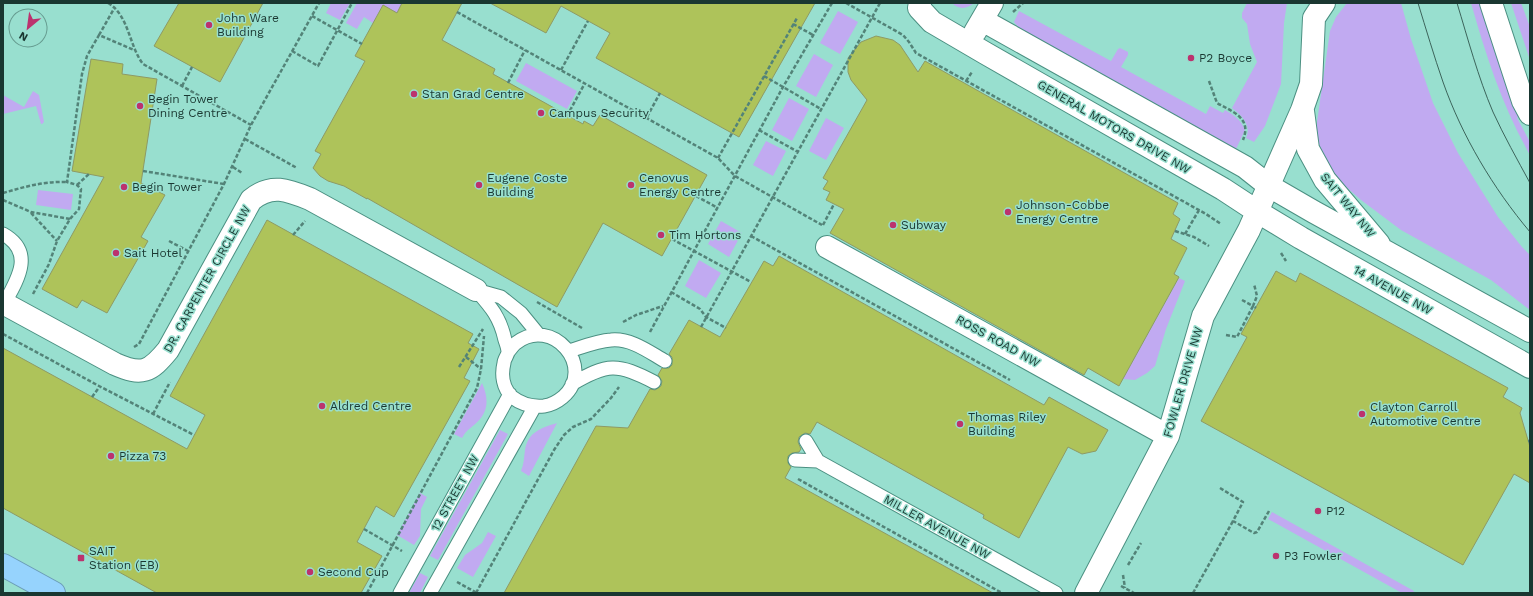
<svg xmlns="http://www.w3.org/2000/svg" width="1533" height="596" font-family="'Work Sans',sans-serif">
<rect width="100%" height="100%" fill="#98dfcf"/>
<!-- green -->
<path fill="#c1aaf1" d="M331,3H350L340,20L326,13Z
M357,3H402L397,13L383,5L373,23L364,17L357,29L346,23Z
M952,3H974C967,9 959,10 952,3Z
M1247,3H1287L1284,23L1281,84L1265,126L1254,142L1246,138C1252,125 1241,115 1232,108L1257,62L1250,44L1247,24L1242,18V13Z
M1347,3H1401L1411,39L1433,103L1458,153L1498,217L1522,247L1530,255V310L1491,280L1401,230L1361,200L1336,178L1325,161L1316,135L1317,122L1330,31L1336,17Z
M1471,3H1482L1495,48L1519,116L1517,118L1530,142V155C1503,108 1486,56 1471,3Z
M1511,3H1521L1530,27V60Z
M838,11L858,22L840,54L820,43Z
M1019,11L1111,61L1118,49L1120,48L1128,52V55L1121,67L1206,114L1210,106L1223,113L1225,110C1234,115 1241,120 1245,130L1236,149L1020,29L1014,22Z
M814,54L833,65L816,97L796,86Z
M526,63L577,91L567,109L516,81Z
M33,91L39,95L44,122L42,124H41L36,106L3,114V95L24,107Z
M789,98L809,109L792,141L772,130Z
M826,118L844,128L826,160L809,151Z
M766,141L786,151L773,176L753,165Z
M38,190L73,194L71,210L36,205Z
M721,221L742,233L729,257L708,244Z
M699,260L721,273L706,298L685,286Z
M1179,278L1185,281L1166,329L1155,366L1147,373L1135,380L1123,379Z
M482,383C489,399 489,413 474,425C469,429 465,432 462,438L454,434Z
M557,423L529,476L521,471C524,464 524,457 525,450C528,432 541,428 557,423Z
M500,430L508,434L438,560L430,556Z
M420,493L427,497L421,509L420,536L414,545L397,535Z
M1272,512L1414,591L1413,593H1402L1268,519Z
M488,532L496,536L473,577L457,568L465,555L482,543Z
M420,573L428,577L420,593H409Z"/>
<!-- building -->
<path fill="#aec35a" stroke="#8e9a65" d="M179,3H263L220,82L154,46Z
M402,3H462L442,40L495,69L493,74L583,124L584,121L593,126L600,115L707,175L662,256L603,223L557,307L367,198V199L344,186L328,181L320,176L313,168L321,154L315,151L365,61L355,56L383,5L397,13Z
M490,3H815L739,137L596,58L610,33L561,6L546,33Z
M876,36L893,40L900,45L918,72L925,61L1178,203L1173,214L1180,219L1171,239L1187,248L1174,274L1179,277L1119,386L1088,368L1084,375L830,233L844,209L826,200L830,192L823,189L828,181L823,178L867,100L851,80L848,72V58L861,42Z
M91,59L123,64L122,74L157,79L141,183L165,195L141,237L148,241L107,313L82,300L77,308L42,289L104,177L72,171Z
M267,220L473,334L468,343L479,349L464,378L470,381L394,517L376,506L357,542L382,556L361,593H157L3,508V348L187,449L205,415L170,396Z
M779,256L1044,405L1049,397L1108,430L1096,451L1082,454L1068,447L1019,538L983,518L984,515L817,422L810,434L805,433L799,437L798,442L801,449L799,452L792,453L788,456V463L791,467L785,478L993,593H504L596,426L628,428L650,389L655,390L661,386L662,381L658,375L662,368H669L672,365V357L669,354L689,320L720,337L764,261L773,266Z
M1276,271L1296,282L1300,273L1508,388L1503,397L1522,408L1520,413L1530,447V483L1514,474L1463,565L1201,421L1247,337L1241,334Z"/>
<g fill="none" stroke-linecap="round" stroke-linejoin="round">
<defs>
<path id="lane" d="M3,234C35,252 18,279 4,304
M476,290C491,307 500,317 505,340C506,343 508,348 508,352C508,355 504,359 504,363C501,375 503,388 512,397C521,404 533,407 544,406C551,405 557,402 563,397C597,367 552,315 516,343C513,345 511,349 508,352
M476,290L501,297L521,313L539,335
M569,351C582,347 597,341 611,340C631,338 649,352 665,361
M572,384C607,363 618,363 654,382
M806,441L818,461
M795,460L818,461L1056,593
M400,593L510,394
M430,593L535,406"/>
<path id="street" d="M920,3L919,8L932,22L985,53L1223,189L1258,212L1301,238L1530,367
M982,20L1245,167L1269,186L1314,212L1530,331
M975,32L992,3
M1303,111L1308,149L1325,180L1379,244
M827,247L1168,436
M3,303L115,364C142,376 150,372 168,350L251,200C271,183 288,190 310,199L476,290
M1086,593L1168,436L1203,316L1249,230L1302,110L1311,84L1314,18L1324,3"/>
<path id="secondary" d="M1491,3L1523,101L1530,114"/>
<path id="highway" d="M3,565L54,593"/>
</defs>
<!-- lane casing -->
<use href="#lane" stroke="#4b9082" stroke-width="15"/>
<!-- street casing -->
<use href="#street" stroke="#4b9082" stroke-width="24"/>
<!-- secondary casing -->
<use href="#secondary" stroke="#4b9082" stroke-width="24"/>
<!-- highway casing -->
<use href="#highway" stroke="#6b9cb6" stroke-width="24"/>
<!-- path -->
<path stroke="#538378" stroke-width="2.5" stroke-dasharray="4 2" stroke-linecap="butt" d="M108,3C129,15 129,46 143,64L251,125
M846,3L903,35L909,42L916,53L1206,214L1221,224
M457,12L718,158L735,176L822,225
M1013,12L1023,3
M312,16L362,44
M793,24L813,35
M99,35L115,7
M292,51L318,66L352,3
M561,70L588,21
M764,76L821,109
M966,81L972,72
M1209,81L1217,103C1233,112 1252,118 1243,140
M508,83L525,50
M182,86L192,67
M567,116L585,83
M647,117L660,93
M759,130L798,152
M245,139L297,168
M718,158L797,18
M233,167L242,173
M143,171L224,184
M77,185L89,174
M3,193C24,187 44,181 67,182
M696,196L718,208
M3,200L31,212L70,219
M31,213L57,241
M823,225L834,204
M1175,231L1194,237L1209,246
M1185,234L1199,210
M293,235L305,221
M751,236L1010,380
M672,239L751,282
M169,241L188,251
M1281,253L1286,261
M671,292L700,309L706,317L726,328
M33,294L49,264L57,241L70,219L79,209L81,189L77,185L67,182L82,74L87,56L99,35L134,50
M1242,300L1253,306L1257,296L1254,284
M537,302L582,328
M623,322L636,315L663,306
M701,327L880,3
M650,332L783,87L832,3
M3,334L99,386L194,435
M1226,335L1237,337L1253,306L1256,308
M134,347L139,344L224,184L251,125L319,3
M466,357L481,369
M459,367L483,329
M92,397L100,386
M153,414L170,382
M1528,441H1530
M798,479L1002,593
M1220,488L1243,502L1233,521L1254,533L1257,532L1269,511
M364,529L402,551
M1128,565L1141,543
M1123,575L1125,588
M457,582L477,593
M1121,586L1134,593
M367,593L477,388L481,369L484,336
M476,593L554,450L564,435L573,427L591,419L611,398L619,387
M1193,593L1233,521"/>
<!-- lane -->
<use href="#lane" stroke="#fff" stroke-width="13"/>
<!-- street -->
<use href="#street" stroke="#fff" stroke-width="22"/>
<!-- secondary -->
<use href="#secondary" stroke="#fff" stroke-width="22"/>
<!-- highway -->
<use href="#highway" stroke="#96d3fd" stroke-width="22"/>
<!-- tram -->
<path stroke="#3c645b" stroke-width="1" d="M1418,3C1426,29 1434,56 1443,82C1462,136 1493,188 1530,232
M1457,3C1468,39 1478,77 1493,112C1504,136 1517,159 1530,183"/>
</g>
<!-- markers -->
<g fill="#bc326e" stroke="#98dfcf" stroke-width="1.5">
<circle cx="209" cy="25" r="4"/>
<circle cx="1191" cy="58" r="4"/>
<circle cx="414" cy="94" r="4"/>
<circle cx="140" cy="106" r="4"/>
<circle cx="541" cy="113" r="4"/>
<circle cx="479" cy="185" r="4"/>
<circle cx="631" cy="185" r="4"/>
<circle cx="124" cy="187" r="4"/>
<circle cx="1008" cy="212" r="4"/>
<circle cx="893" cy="225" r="4"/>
<circle cx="661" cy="235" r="4"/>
<circle cx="116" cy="253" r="4"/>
<circle cx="322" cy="406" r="4"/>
<circle cx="1362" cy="414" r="4"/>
<circle cx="960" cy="424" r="4"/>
<circle cx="111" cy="456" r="4"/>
<circle cx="1318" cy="511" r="4"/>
<circle cx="1276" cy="556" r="4"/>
<rect x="77" y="554" width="8" height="8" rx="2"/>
<circle cx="310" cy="572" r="4"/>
</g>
<g text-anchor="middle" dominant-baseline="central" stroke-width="3" stroke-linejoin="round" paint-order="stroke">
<!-- poi labels -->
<g font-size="12" fill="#1a3731" stroke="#98dfcf" text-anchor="start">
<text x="217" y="18">John Ware<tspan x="217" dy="14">Building</tspan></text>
<text x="1199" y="58">P2 Boyce</text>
<text x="422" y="94">Stan Grad Centre</text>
<text x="148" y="99">Begin Tower<tspan x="148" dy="14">Dining Centre</tspan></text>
<text x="549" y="113">Campus Security</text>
<text x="487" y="178">Eugene Coste<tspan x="487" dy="14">Building</tspan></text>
<text x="639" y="178">Cenovus<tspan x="639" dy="14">Energy Centre</tspan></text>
<text x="132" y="187">Begin Tower</text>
<text x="1016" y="205">Johnson-Cobbe<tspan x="1016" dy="14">Energy Centre</tspan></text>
<text x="901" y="225">Subway</text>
<text x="669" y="235">Tim Hortons</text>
<text x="124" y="253">Sait Hotel</text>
<text x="330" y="406">Aldred Centre</text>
<text x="1370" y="407">Clayton Carroll<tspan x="1370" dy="14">Automotive Centre</tspan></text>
<text x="968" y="417">Thomas Riley<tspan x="968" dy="14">Building</tspan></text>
<text x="119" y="456">Pizza 73</text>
<text x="1326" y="511">P12</text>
<text x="89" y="551">SAIT<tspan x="89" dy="14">Station (EB)</tspan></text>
<text x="1284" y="556">P3 Fowler</text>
<text x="318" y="572">Second Cup</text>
</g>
<!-- street labels -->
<g font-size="12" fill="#1a3731" stroke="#98dfcf">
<text transform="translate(1114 127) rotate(30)">GENERAL MOTORS DRIVE NW</text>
<text transform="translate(1348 205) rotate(51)">SAIT WAY NW</text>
<text transform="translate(207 279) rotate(-61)">DR. CARPENTER CIRCLE NW</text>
<text transform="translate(1393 290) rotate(29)">14 AVENUE NW</text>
<text transform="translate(998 341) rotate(29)">ROSS ROAD NW</text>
<text transform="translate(1183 382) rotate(-74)">FOWLER DRIVE NW</text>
<text transform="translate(455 493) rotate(-61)">12 STREET NW</text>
<text transform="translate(937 527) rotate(29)">MILLER AVENUE NW</text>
</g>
</g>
<!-- border -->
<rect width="1533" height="596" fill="none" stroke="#1a3731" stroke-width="8"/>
<!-- north arrow -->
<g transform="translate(28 28) rotate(209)"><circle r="19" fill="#98dfcf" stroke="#669c90"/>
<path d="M0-3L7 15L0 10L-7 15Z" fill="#bc326e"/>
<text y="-6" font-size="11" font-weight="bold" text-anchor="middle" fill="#1a3731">N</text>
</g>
</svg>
